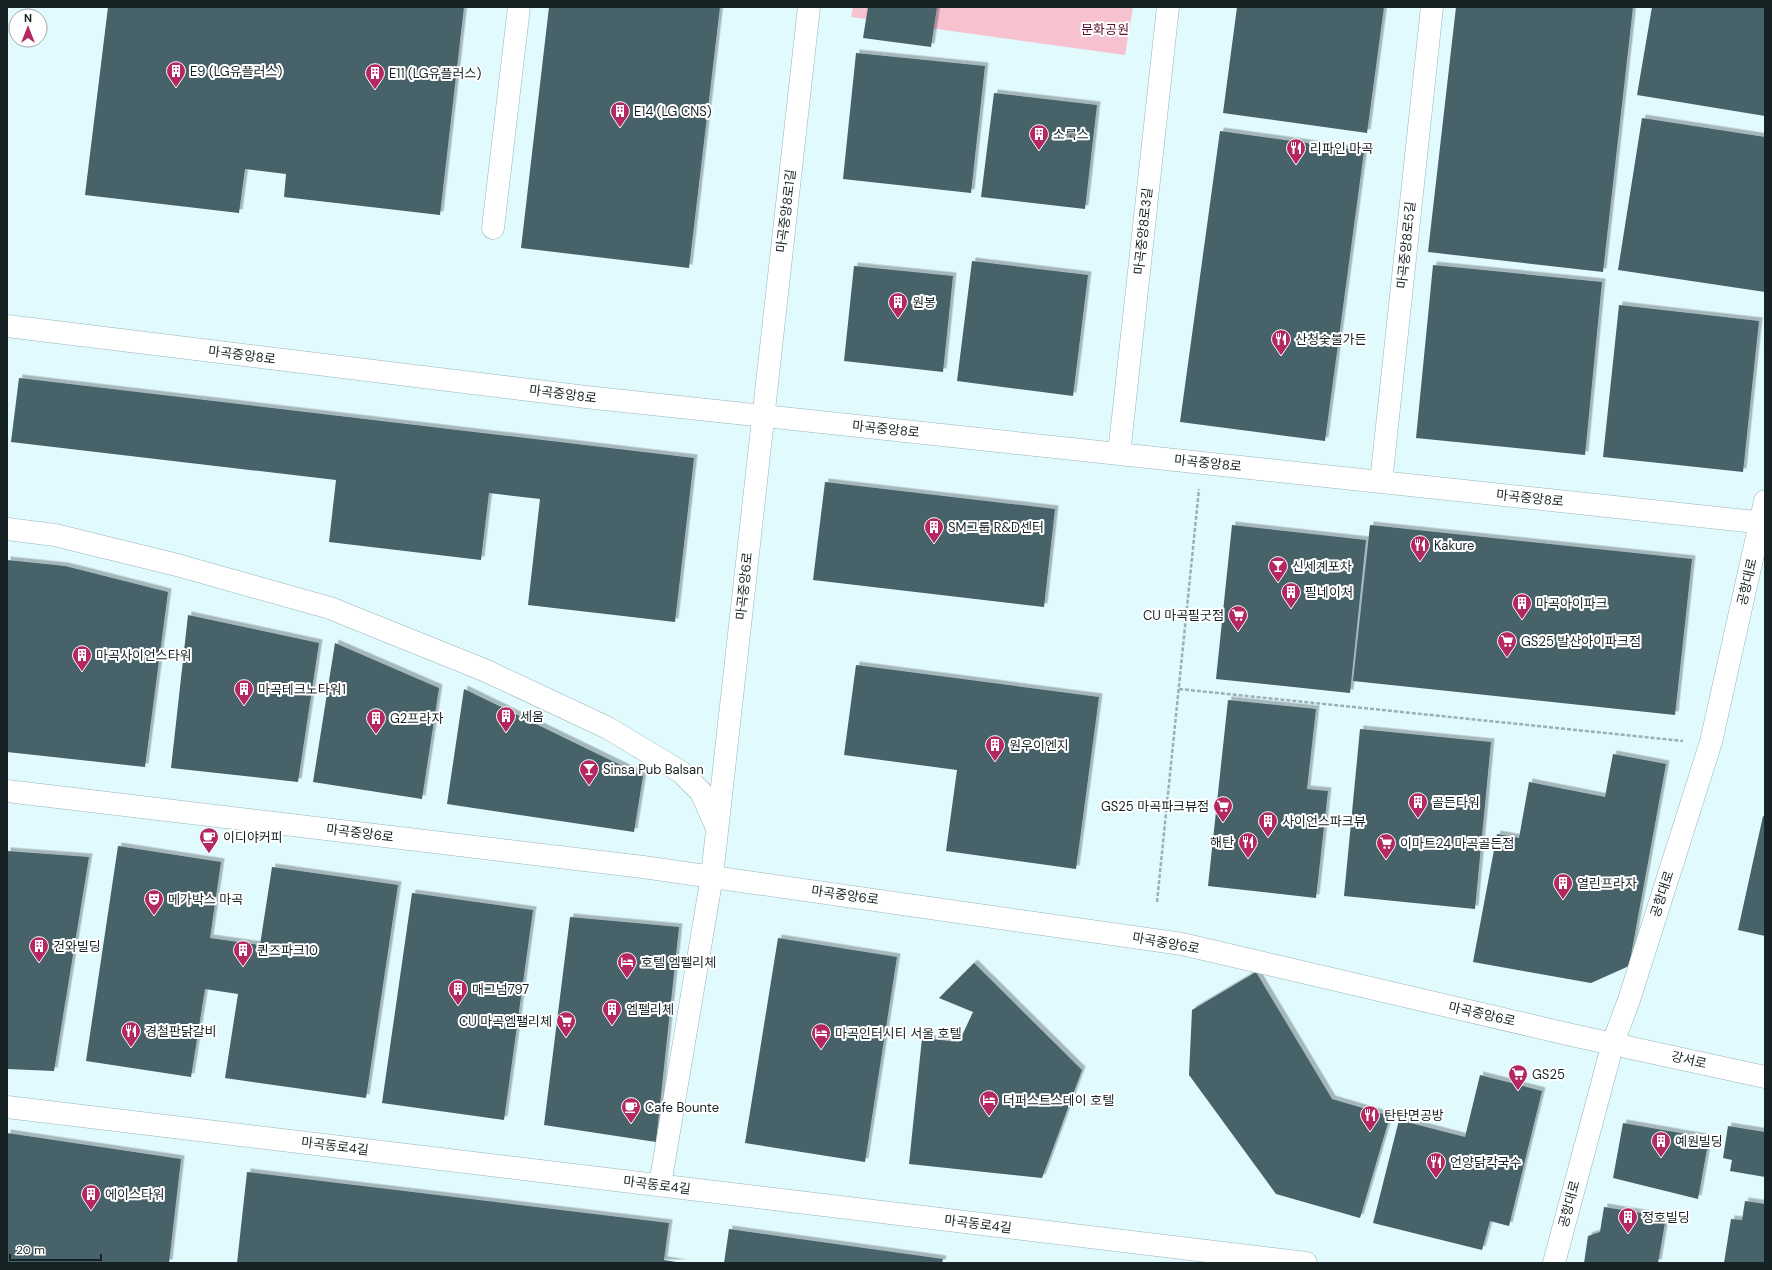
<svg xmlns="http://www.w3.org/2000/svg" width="1772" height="1270" font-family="'DM Sans','Noto Sans KR',sans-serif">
<defs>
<filter id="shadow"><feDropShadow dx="3.5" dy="-3.5" stdDeviation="0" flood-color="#0004"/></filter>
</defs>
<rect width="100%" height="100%" fill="#e1fafe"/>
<!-- green -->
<path fill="#f6c2cf" d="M853,7H1133L1125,55L851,17Z"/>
<!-- building -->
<path fill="#476267" filter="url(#shadow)" d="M108,7H464L440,215L284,197L286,174L245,169L239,213L85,195Z
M549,7H720L689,268L521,248Z
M868,7H937L931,47L863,38Z
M1237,7H1384L1367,133L1223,113Z
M1456,7H1633L1603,272L1428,252Z
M1652,7H1765V116L1637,95Z
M856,53L985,66L971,193L843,179Z
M994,93L1097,105L1085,209L981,197Z
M1642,118L1765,137V292L1618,270Z
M1220,131L1364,151L1325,441L1180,422Z
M972,261L1088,275L1073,396L957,381Z
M1433,265L1602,282L1585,455L1416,438Z
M854,266L953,276L943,372L844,361Z
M1619,305L1759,321L1743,472L1603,457Z
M19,378L694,458L675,622L528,605L540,499L489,493L481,560L329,542L336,480L11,442Z
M825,482L1055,509L1044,607L813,580Z
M1232,525L1366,540L1350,693L1216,679Z
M1370,525L1692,559L1675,715L1353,681Z
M7,560L65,566L168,592L145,767L7,752Z
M188,615L319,643L298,782L171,768Z
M335,643L439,688L422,799L313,782Z
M856,665L1099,697L1076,869L946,851L957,770L844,755Z
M464,689L643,776L634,832L447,804Z
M1228,700L1316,709L1307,789L1328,791L1316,898L1208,886Z
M1360,729L1491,742L1475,909L1344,896Z
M1613,754L1666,764L1629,966L1591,983L1473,962L1497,834L1519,838L1529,782L1605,797Z
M1763,816L1765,817V936L1738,930Z
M118,846L221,862L210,938L260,945L272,867L398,885L366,1098L225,1078L238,994L205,989L191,1077L86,1061Z
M7,851L89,857L54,1071L7,1069Z
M412,893L533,910L504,1120L382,1103Z
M570,917L679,927L656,1142L544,1125Z
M778,938L897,957L865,1162L745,1143Z
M974,963L1082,1070L1042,1178L909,1164L922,1038L959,1042L973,1012L939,998Z
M1256,972L1332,1099L1390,1116L1360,1218L1276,1194L1189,1075L1192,1010Z
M1480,1075L1542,1091L1509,1226L1490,1221L1482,1250L1373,1223L1399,1120L1465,1137Z
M1623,1123L1709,1138L1698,1199L1613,1178Z
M1728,1126L1765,1132V1177L1730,1171L1732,1160L1723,1158Z
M7,1133L181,1159L169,1263H7Z
M247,1172L669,1223L664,1260L683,1263H237Z
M1745,1201L1765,1204V1263H1724L1731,1219L1742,1220Z
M1604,1207L1666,1217L1658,1263H1584L1588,1236L1600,1232Z
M729,1229L943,1259L942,1263H724Z"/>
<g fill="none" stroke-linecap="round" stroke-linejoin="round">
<defs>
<path id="minor" d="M493,228L519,7
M7,326L586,397L1765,523
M1119,454L1168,7
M1381,482L1432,7
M7,529L55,535L177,565L330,608L484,670L608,728L681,772L701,792L717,828
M7,791L643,867L1182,944L1576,1036L1765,1077
M7,1107L1306,1263
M660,1185L712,876L809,7
M1554,1263L1613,1043L1629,1000L1711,742L1765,501"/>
</defs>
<!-- minor casing -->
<use href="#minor" stroke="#97b4b9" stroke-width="23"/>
<!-- path -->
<path stroke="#9cb0b3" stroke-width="2.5" stroke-dasharray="4 2" stroke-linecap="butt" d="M1179,689L1683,741
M1157,902L1199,489"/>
<!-- minor -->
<use href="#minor" stroke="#fff" stroke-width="22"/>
</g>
<!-- icons -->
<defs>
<symbol id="building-pin" viewBox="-11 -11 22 30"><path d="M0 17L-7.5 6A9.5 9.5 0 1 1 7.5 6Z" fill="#b42760" stroke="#fff"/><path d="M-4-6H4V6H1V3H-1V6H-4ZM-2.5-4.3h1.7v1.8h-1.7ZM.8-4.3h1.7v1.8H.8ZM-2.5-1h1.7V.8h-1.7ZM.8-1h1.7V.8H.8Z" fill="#fff"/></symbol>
<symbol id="restaurant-pin" viewBox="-11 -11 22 30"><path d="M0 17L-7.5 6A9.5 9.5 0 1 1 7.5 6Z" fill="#b42760" stroke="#fff"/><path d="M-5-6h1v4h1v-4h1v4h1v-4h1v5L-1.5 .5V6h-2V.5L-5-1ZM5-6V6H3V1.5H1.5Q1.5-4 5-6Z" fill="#fff"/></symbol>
<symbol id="bar-pin" viewBox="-11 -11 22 30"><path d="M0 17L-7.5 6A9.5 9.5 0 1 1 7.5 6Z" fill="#b42760" stroke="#fff"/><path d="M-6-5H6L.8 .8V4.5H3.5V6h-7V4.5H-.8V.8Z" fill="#fff"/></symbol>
<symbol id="supermarket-pin" viewBox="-11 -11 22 30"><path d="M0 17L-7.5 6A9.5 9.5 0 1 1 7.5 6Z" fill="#b42760" stroke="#fff"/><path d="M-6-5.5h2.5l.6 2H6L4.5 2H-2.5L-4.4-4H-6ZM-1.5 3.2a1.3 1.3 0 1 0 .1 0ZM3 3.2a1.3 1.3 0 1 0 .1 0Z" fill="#fff"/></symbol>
<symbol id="cafe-pin" viewBox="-11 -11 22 30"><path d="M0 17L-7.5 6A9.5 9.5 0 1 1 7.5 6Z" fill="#b42760" stroke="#fff"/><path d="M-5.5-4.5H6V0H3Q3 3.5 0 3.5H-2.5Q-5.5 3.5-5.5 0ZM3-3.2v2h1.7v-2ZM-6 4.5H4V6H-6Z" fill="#fff"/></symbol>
<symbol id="theatre-pin" viewBox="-11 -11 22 30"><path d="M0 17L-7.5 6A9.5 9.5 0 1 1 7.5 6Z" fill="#b42760" stroke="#fff"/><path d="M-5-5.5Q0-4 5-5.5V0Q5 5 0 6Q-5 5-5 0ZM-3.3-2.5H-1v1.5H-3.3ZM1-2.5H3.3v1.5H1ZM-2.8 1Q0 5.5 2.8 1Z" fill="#fff"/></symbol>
<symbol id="hotel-pin" viewBox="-11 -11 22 30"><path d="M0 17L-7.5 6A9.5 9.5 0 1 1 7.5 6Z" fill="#b42760" stroke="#fff"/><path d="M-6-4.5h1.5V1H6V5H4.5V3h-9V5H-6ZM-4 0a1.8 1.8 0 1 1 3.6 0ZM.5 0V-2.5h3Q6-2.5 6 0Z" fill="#fff"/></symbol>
</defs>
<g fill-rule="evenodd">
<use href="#building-pin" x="165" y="60" width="22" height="30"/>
<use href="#building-pin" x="364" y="62" width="22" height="30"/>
<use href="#building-pin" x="609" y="100" width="22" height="30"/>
<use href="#building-pin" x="1028" y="123" width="22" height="30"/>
<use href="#restaurant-pin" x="1285" y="137" width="22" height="30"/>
<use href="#building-pin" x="887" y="291" width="22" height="30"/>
<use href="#restaurant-pin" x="1270" y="328" width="22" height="30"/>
<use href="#building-pin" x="923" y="516" width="22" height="30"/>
<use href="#restaurant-pin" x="1409" y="534" width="22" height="30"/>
<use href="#bar-pin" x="1267" y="555" width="22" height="30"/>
<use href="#building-pin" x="1280" y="581" width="22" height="30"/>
<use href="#building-pin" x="1511" y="592" width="22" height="30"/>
<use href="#supermarket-pin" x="1227" y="604" width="22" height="30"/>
<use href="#supermarket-pin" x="1496" y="630" width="22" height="30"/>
<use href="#building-pin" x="71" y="644" width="22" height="30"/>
<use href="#building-pin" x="233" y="678" width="22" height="30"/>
<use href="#building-pin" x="495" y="705" width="22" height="30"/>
<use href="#building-pin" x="365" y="707" width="22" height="30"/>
<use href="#building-pin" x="984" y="734" width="22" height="30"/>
<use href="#bar-pin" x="578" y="758" width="22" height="30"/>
<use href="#building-pin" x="1407" y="791" width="22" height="30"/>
<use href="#supermarket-pin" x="1212" y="795" width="22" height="30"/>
<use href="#building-pin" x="1257" y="810" width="22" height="30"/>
<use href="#cafe-pin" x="198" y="826" width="22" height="30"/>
<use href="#restaurant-pin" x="1237" y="831" width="22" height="30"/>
<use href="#supermarket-pin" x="1375" y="832" width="22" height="30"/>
<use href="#building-pin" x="1552" y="872" width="22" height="30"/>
<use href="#theatre-pin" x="143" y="888" width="22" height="30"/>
<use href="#building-pin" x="28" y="935" width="22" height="30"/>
<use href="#building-pin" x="232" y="939" width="22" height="30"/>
<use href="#hotel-pin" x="616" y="951" width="22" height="30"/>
<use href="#building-pin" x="447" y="978" width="22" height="30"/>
<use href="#building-pin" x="601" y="998" width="22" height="30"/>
<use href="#supermarket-pin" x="555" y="1010" width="22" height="30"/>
<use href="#restaurant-pin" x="120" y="1020" width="22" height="30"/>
<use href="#hotel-pin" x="810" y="1022" width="22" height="30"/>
<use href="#supermarket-pin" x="1507" y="1063" width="22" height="30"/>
<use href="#hotel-pin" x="978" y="1089" width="22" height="30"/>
<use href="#cafe-pin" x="620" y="1096" width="22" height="30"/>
<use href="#restaurant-pin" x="1359" y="1104" width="22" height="30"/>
<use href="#building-pin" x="1650" y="1130" width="22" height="30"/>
<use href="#restaurant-pin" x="1425" y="1151" width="22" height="30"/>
<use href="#building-pin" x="80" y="1183" width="22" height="30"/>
<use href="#building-pin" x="1617" y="1206" width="22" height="30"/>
</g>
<g text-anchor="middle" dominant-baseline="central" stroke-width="4" stroke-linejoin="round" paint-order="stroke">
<!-- park labels -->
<g font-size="13" fill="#5b132f" stroke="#fff">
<text x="1105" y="29">문화공원</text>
</g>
<!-- poi labels -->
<g font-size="13" fill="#172224" stroke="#fff" text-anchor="start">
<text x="190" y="71">E9 (LG유플러스)</text>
<text x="389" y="73">E11 (LG유플러스)</text>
<text x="634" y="111">E14 (LG CNS)</text>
<text x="1053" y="134">소룩스</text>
<text x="1310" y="148">리파인 마곡</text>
<text x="912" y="302">원봉</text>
<text x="1295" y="339">산청숯불가든</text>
<text x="948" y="527">SM그룹 R&amp;D센터</text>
<text x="1434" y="545">Kakure</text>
<text x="1292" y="566">신세계포차</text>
<text x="1305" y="592">필네이처</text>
<text x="1536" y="603">마곡아이파크</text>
<text x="1224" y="615" text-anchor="end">CU 마곡필굿점</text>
<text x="1521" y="641">GS25 발산아이파크점</text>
<text x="96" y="655">마곡사이언스타워</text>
<text x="258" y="689">마곡테크노타워1</text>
<text x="520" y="716">세움</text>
<text x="390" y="718">G2프라자</text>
<text x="1009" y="745">원우이엔지</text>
<text x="603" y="769">Sinsa Pub Balsan</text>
<text x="1432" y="802">골든타워</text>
<text x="1209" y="806" text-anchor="end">GS25 마곡파크뷰점</text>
<text x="1282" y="821">사이언스파크뷰</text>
<text x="223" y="837">이디야커피</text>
<text x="1234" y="842" text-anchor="end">해탄</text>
<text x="1400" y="843">이마트24 마곡골든점</text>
<text x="1577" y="883">열린프라자</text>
<text x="168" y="899">메가박스 마곡</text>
<text x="53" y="946">건와빌딩</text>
<text x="257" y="950">퀸즈파크10</text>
<text x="641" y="962">호텔 엠펠리체</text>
<text x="472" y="989">매그넘797</text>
<text x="626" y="1009">엠펠리체</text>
<text x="552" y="1021" text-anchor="end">CU 마곡엠팰리체</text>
<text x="145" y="1031">경철판닭갈비</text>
<text x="835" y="1033">마곡인터시티 서울 호텔</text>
<text x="1532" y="1074">GS25</text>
<text x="1003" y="1100">더퍼스트스테이 호텔</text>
<text x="645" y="1107">Cafe Bounte</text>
<text x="1384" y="1115">탄탄면공방</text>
<text x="1675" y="1141">예원빌딩</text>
<text x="1450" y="1162">언양닭칵국수</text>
<text x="105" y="1194">에이스타워</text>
<text x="1642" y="1217">정호빌딩</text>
</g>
<!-- street labels -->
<g font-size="13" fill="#172224" stroke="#fff">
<text transform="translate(786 211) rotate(-83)">마곡중앙8로1길</text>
<text transform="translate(1143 231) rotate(-84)">마곡중앙8로3길</text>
<text transform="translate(1406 245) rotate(-84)">마곡중앙8로5길</text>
<text transform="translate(242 355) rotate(7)">마곡중앙8로</text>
<text transform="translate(563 394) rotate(7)">마곡중앙8로</text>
<text transform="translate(886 429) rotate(6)">마곡중앙8로</text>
<text transform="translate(1208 463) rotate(6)">마곡중앙8로</text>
<text transform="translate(1530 498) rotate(6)">마곡중앙8로</text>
<text transform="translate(1747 582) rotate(-77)">공항대로</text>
<text transform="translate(744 586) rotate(-84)">마곡중앙6로</text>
<text transform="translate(360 833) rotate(7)">마곡중앙6로</text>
<text transform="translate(1662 894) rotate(-72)">공항대로</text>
<text transform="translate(845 895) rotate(8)">마곡중앙6로</text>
<text transform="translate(1166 943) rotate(10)">마곡중앙6로</text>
<text transform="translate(1482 1014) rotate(13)">마곡중앙6로</text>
<text transform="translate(1689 1060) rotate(13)">강서로</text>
<text transform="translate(335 1146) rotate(7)">마곡동로4길</text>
<text transform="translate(657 1185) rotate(7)">마곡동로4길</text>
<text transform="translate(1569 1204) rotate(-75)">공항대로</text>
<text transform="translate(978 1224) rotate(7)">마곡동로4길</text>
</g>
</g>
<!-- border -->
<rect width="1772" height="1270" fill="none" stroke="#172224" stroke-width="16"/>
<!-- north arrow -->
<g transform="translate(28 28)"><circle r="19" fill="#ffffff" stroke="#a2a7a7"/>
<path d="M0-3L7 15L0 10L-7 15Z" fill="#b42760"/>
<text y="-6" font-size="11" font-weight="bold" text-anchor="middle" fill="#172224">N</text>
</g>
<!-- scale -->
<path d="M10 1254v6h91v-6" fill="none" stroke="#172224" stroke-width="2"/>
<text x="16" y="1254" font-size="12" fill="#172224" stroke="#ffffff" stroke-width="3" paint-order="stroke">20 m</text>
</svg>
